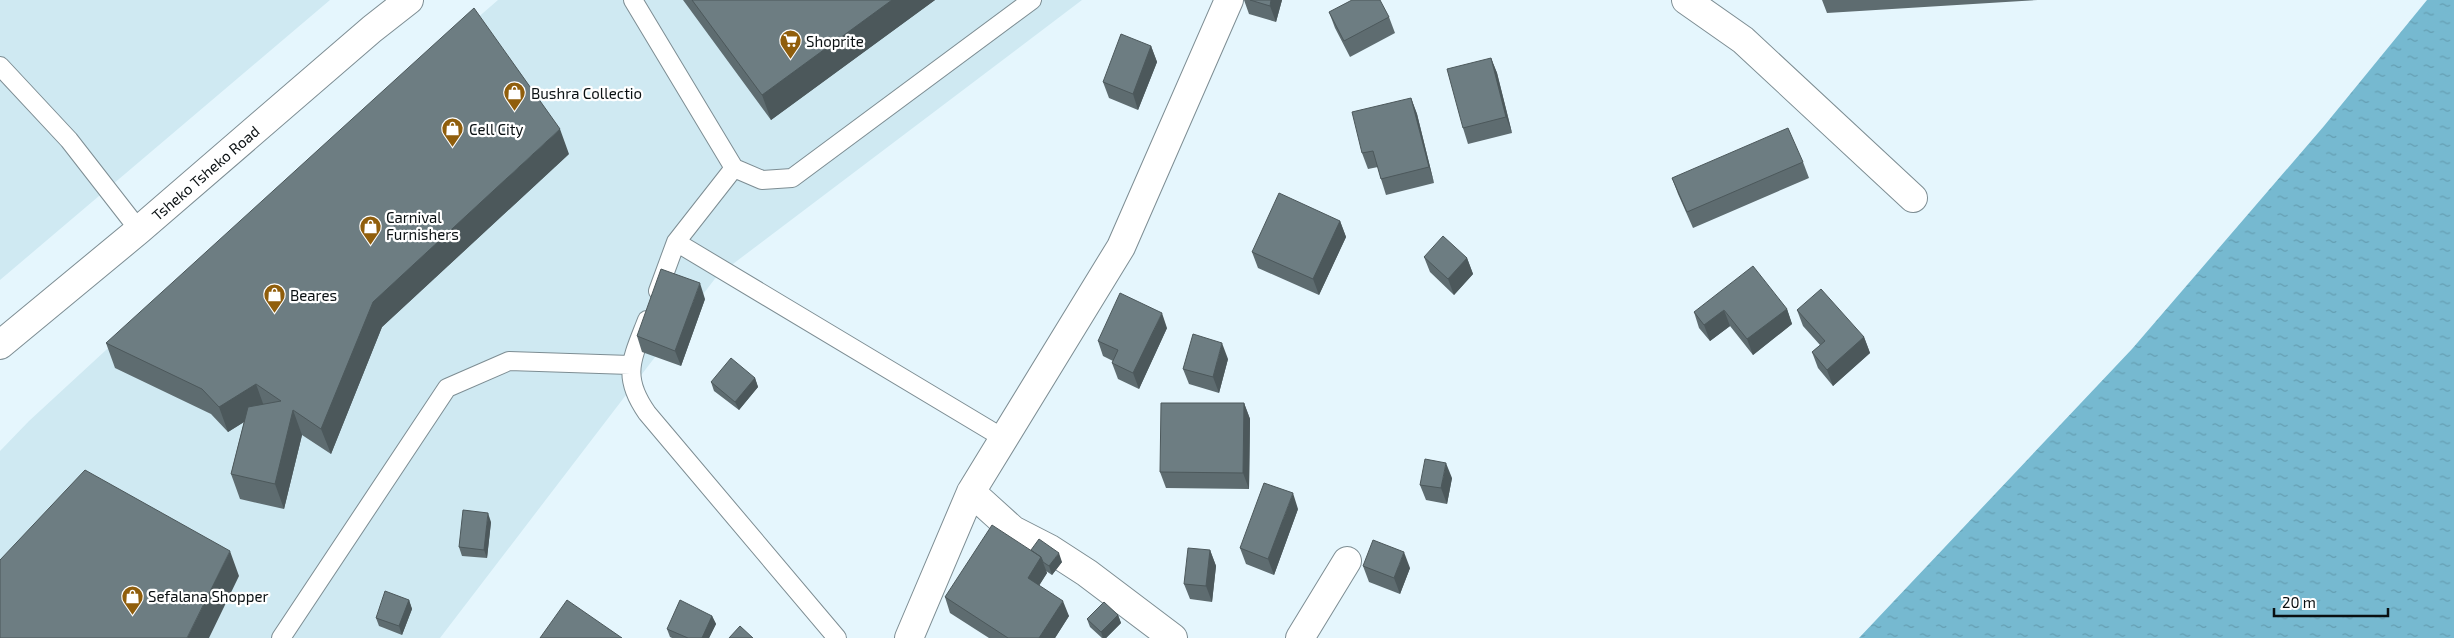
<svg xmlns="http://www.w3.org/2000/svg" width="2454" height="638" font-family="'Exo 2',sans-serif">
<defs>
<pattern id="water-ripples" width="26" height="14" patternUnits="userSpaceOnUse" patternTransform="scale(1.25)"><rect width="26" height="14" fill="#76b9d0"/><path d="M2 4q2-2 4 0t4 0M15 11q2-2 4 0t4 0" fill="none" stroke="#659eb2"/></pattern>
</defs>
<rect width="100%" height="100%" fill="#e5f6fd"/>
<!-- built -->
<path fill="#cfe9f2" d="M0,0H330L0,280Z
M498,0H1082L717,276L440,638H0V451L29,421L284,186Z"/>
<!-- water -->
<path fill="url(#water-ripples)" d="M2427,0H2454V638H1859L2132,349L2324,126Z"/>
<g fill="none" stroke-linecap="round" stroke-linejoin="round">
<defs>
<path id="lane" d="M633,0L734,168L762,180L792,178L1032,0
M0,66L69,140L139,230
M676,242L1003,438
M658,291L676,242L734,168
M647,320C632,359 621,376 647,413L837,638
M281,638L447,388L509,361L630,365"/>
<path id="street" d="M1686,0L1743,40L1913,198
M971,492L1013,530L1050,549L1087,573L1173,638
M909,638L971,492L1121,247L1229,0
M1300,638L1347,561"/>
<g id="highway">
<path id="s1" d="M0,345L139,230L372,29L409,0"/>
</g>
</defs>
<!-- lane casing -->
<use href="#lane" stroke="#7d8d93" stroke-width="20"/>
<!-- street casing -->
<use href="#street" stroke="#7d8d93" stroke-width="30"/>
<!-- highway casing -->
<use href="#highway" stroke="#7d8d93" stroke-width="30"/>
<!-- lane -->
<use href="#lane" stroke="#fff" stroke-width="18"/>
<!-- street -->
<use href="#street" stroke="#fff" stroke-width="28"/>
<!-- highway -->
<use href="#highway" stroke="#fff" stroke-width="28"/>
</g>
<!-- wall -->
<path fill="#5e6c70" d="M683,0H935L771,120Z
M1244,0H1282L1276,22L1249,14Z
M1822,0H2038L1827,13Z
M1329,12L1389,17L1395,33L1350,57L1335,28Z
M1151,46L1157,62L1138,110L1109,98L1103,82Z
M1491,58L1497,73L1512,133L1468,144L1463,128Z
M1411,98L1417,114L1434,183L1386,195L1381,179L1378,167L1368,169L1362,153Z
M569,154L382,327L331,454L302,435L284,509L240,499L231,474L244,422L228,432L211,414L115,368L106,343Z
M1803,162L1809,178L1693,228L1678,194L1672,178Z
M1340,221L1346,237L1319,295L1258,268L1252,252Z
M1424,257L1467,258L1473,274L1454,295L1430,272Z
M705,299L681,366L642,352L637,336Z
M1787,309L1792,324L1753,355L1730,326L1710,341L1699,328L1694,312Z
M1797,310L1864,337L1870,353L1833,386L1818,368L1812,352L1820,345L1803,326Z
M1167,328L1139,389L1118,379L1112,363L1113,361L1103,356L1098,341Z
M1228,359L1219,393L1189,384L1183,369Z
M755,378L758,387L739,410L714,391L711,382Z
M1244,403L1250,419L1249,489L1166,488L1160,472Z
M1452,478L1447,504L1426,500L1420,485Z
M1298,509L1274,575L1246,564L1240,548Z
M491,522L487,558L462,556L459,547Z
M1031,550L1062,562L1052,575L1046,571L1047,573L1039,585L1069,616L1055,638H989L950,613L945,597Z
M1210,550L1216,566L1212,602L1190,599L1184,584Z
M1363,566L1410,568L1400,594L1369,582Z
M409,600L412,609L402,635L379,626L376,618Z
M1118,615L1121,623L1106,638H1102L1090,627L1087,619Z
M712,616L716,624L709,638H672L670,637L667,629Z"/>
<!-- shaded-wall -->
<path fill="#4c585b" d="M892,0H935L771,120L762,95Z
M1271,0H1282L1276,22L1270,6Z
M1151,46L1157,62L1138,110L1133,94Z
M1491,58L1497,73L1512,133L1506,117Z
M1411,98L1417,114L1434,183L1429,167Z
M560,129L569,154L382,327L331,454L321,429L373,302Z
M1340,221L1346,237L1319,295L1313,279Z
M1467,258L1473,274L1454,295L1448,279Z
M700,283L705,299L681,366L675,351Z
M1787,309L1792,324L1753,355L1747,339Z
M1724,310L1730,326L1710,341L1704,325Z
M1162,313L1167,328L1139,389L1133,373Z
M1864,337L1870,353L1833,386L1827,370Z
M1222,343L1228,359L1219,393L1213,377Z
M755,378L758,387L739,410L735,402Z
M256,384L265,409L228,432L219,407Z
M1244,403L1250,419L1249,489L1243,473Z
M293,410L302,435L284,509L275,484Z
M1446,463L1452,478L1447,504L1441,488Z
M1293,493L1298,509L1274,575L1268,559Z
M488,513L491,522L487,558L484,550Z
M1210,550L1216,566L1212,602L1206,586Z
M230,551L239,576L209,638H187Z
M1404,552L1410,568L1400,594L1394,578Z
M1059,553L1062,562L1052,575L1049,566Z
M1041,557L1047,573L1034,594L1028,578Z
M409,600L412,609L402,635L399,626Z
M1063,601L1069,616L1055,638H1039Z
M1118,615L1121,623L1106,638H1103L1101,632Z
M712,616L716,624L709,638H702Z"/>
<!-- building -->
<path fill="#6d7d82" stroke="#4c585b" d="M692,0H892L762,95Z
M1250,0H1271L1270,6Z
M1352,0H1380L1389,17L1344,41L1329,12Z
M474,8L560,129L373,302L321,429L293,410L275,484L231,474L248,407L281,401L256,384L219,407L202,389L106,343Z
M1121,34L1151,46L1133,94L1103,82Z
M1491,58L1506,117L1463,128L1447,69Z
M1411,98L1429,167L1381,179L1373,151L1362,153L1352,112Z
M1788,128L1803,162L1687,212L1672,178Z
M1279,193L1340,221L1313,279L1252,252Z
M1443,236L1467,258L1448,279L1424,257Z
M1753,266L1787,309L1747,339L1724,310L1704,325L1694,312Z
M661,269L700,283L675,351L637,336Z
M1821,289L1864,337L1827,370L1812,352L1825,341L1797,310Z
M1120,293L1162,313L1133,373L1112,363L1118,350L1098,341Z
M1193,334L1222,343L1213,377L1183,369Z
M731,358L755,378L735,402L711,382Z
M1161,403H1244L1243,473L1160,472Z
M1425,459L1446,463L1441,488L1420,485Z
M85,470L230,551L187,638H0V560Z
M1264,483L1293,493L1268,559L1240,548Z
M463,510L488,513L484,550L459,547Z
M992,525L1041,557L1028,578L1063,601L1039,638H1008L945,597Z
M1039,539L1059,553L1049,566L1043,562L1041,557L1031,550Z
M1373,540L1404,552L1394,578L1363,566Z
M1188,548L1210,550L1206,586L1184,584Z
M385,591L409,600L399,626L376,618Z
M567,600L622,638H540Z
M680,600L712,616L702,638H688L667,629Z
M1104,602L1118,615L1101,632L1087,619Z
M740,626L753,638H729Z"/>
<!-- icons -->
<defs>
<symbol id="supermarket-pin" viewBox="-11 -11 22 30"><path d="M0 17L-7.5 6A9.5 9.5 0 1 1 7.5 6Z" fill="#905e0c" stroke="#fff"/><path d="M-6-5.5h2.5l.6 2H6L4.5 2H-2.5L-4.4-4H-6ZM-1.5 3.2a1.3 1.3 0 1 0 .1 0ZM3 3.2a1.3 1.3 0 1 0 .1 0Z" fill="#fff"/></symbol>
<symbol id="shop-pin" viewBox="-11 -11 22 30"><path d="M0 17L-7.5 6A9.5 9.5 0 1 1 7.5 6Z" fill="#905e0c" stroke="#fff"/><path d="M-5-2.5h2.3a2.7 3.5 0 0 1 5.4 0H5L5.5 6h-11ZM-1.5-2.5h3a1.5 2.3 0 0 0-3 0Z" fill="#fff"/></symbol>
</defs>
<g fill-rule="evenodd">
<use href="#supermarket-pin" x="778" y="28" width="25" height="34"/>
<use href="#shop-pin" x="502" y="80" width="25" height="34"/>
<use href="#shop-pin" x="440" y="116" width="25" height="34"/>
<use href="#shop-pin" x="358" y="214" width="25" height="34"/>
<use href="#shop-pin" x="262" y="282" width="25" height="34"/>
<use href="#shop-pin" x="120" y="584" width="25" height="34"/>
</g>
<g text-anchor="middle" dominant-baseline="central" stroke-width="4.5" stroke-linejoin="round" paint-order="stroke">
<!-- poi labels -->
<g font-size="15" fill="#0a1012" stroke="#fff" text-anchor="start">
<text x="806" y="41">Shoprite</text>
<text x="531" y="93">Bushra Collectio</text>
<text x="469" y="129">Cell City</text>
<text x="386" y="217">Carnival<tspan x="386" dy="17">Furnishers</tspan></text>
<text x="290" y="295">Beares</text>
<text x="148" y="596">Sefalana Shopper</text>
</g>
<!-- street labels -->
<g font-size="15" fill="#0a1012" stroke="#fff">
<text stroke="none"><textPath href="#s1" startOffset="268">Tsheko Tsheko Road</textPath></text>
</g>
</g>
<!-- scale -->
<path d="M2274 608v8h114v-8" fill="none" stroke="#0a1012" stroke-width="2.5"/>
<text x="2282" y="608" font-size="15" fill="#0a1012" stroke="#ffffff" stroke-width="4" paint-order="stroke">20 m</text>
</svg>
